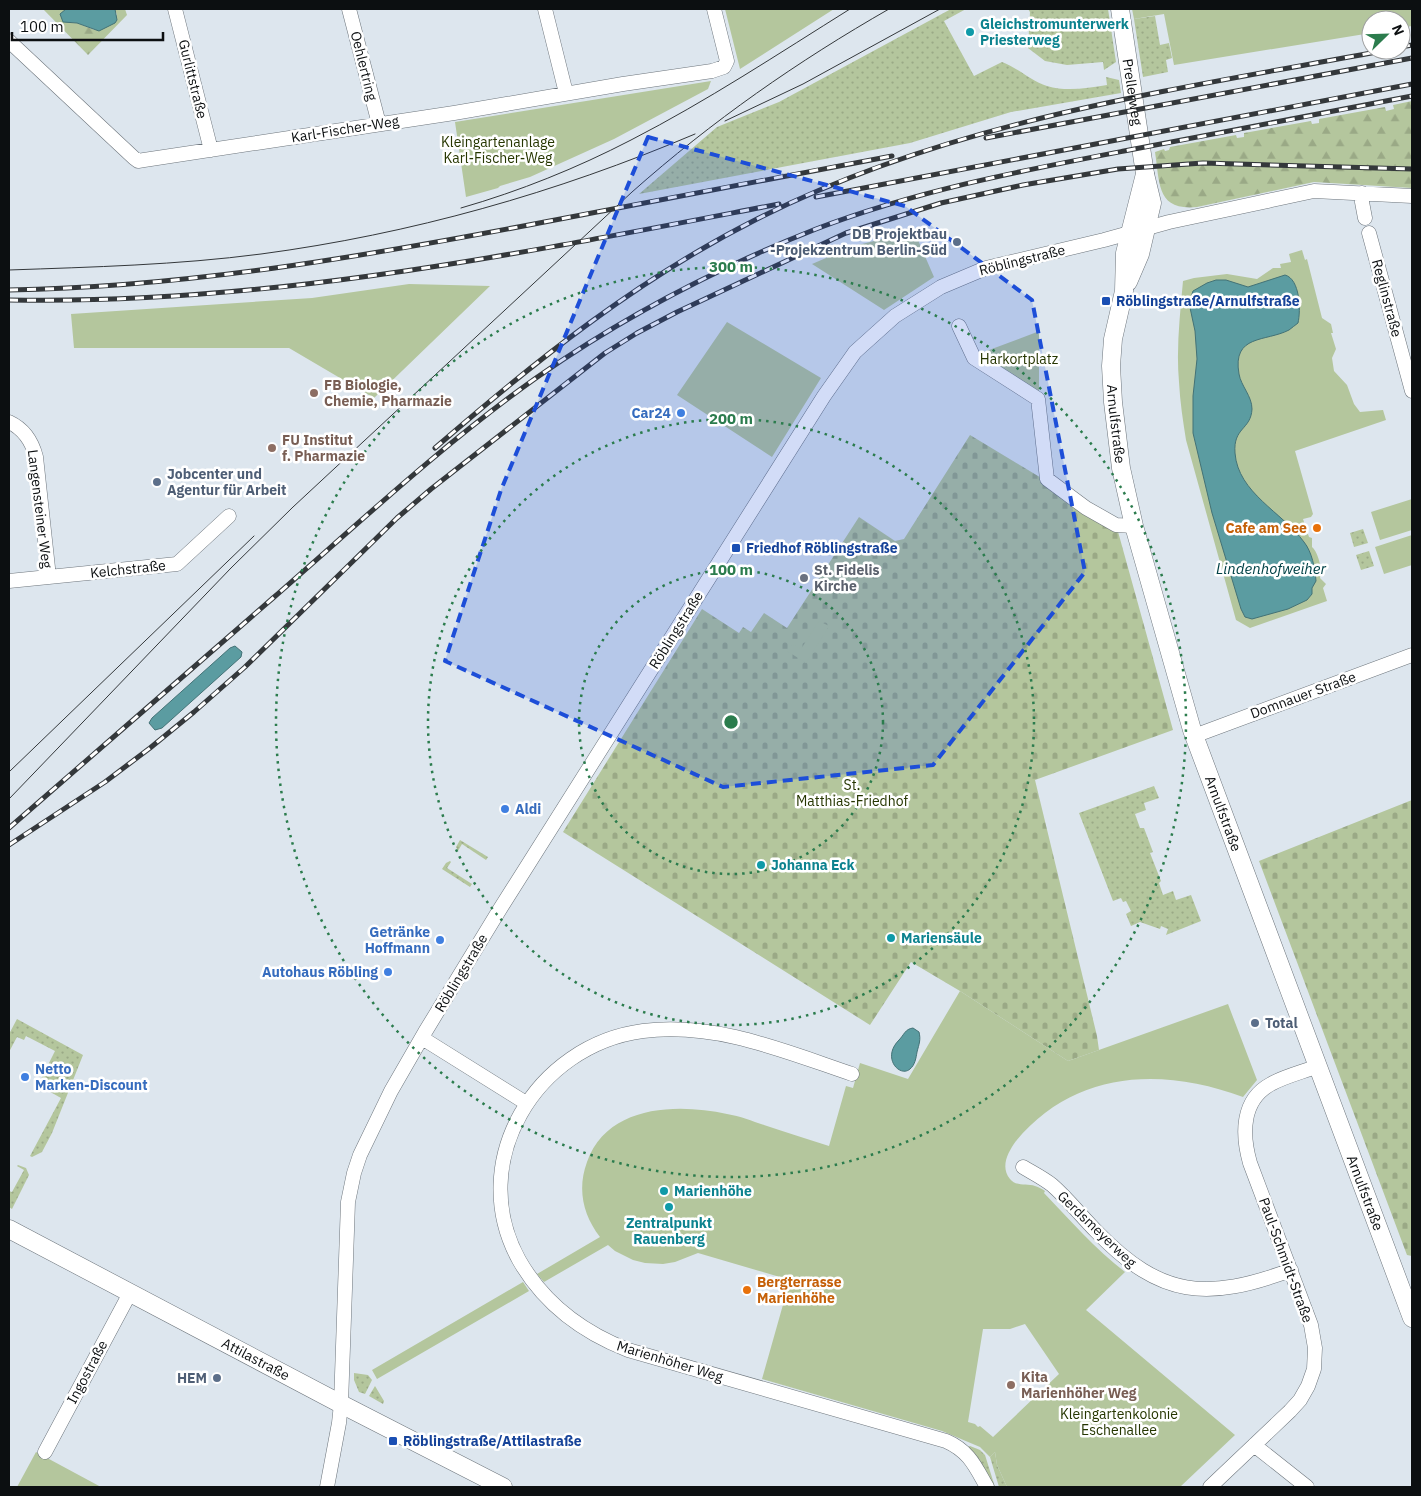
<svg xmlns="http://www.w3.org/2000/svg" width="1421" height="1496" font-family="'IBM Plex Sans',sans-serif">
<defs>
<pattern id="grass-dots" width="8" height="8" patternUnits="userSpaceOnUse" patternTransform="scale(1.25)"><rect width="8" height="8" fill="#b4c69d"/><path d="M2 2h.1M6 6h.1" fill="none" stroke="#9aa986" stroke-width="1.8" stroke-linecap="round"/></pattern>
<pattern id="forest-firs" width="22" height="20" patternUnits="userSpaceOnUse" patternTransform="scale(1.25)"><rect width="22" height="20" fill="#b4c69d"/><path d="M5 1l3.5 6h-7zM16 11l3.5 6h-7z" fill="#9aa986"/></pattern>
<pattern id="cemetery-stones" width="16" height="16" patternUnits="userSpaceOnUse" patternTransform="scale(1.25)"><rect width="16" height="16" fill="#b4c69d"/><path d="M2 7V4a2 2 0 0 1 4 0v3zM10 15v-3a2 2 0 0 1 4 0v3z" fill="#9aa986"/></pattern>
</defs>
<rect width="100%" height="100%" fill="#dde6ee"/>
<!-- grass -->
<path fill="url(#grass-dots)" d="M951,9H966L944,21L974,76L1002,62C1018,68 1031,81 1047,86C1067,92 1087,88 1107,85L1106,77L1119,80L1121,93L1011,112L910,143L639,194L717,127L779,102Z
M1028,9H1108L1116,62L1104,70L1103,62L1067,65L1045,61L1028,48L1030,12Z
M1155,16L1160,45L1169,43L1172,58L1166,60L1168,72L1143,77L1134,19Z
M1363,529L1368,543L1354,547L1350,533Z
M1369,551L1374,566L1361,570L1356,555Z
M1154,786L1159,798L1144,803L1146,810L1135,814L1140,828H1144L1153,852L1150,853L1161,881L1159,883L1163,895L1173,891L1176,900L1191,895L1201,921L1166,935L1168,929L1161,926L1160,929L1140,922L1131,926L1126,914L1131,911L1126,901L1123,902L1121,898L1113,901L1079,813Z
M460,840L488,857L486,860L462,844L458,851L456,847Z
M450,861L451,862L447,868L472,884L470,887L442,869L446,863Z
M17,1019L83,1055L52,1133L42,1152L32,1157L30,1156L61,1098L38,1085L55,1051L26,1036L24,1040L17,1037L9,1052V1034Z
M18,1165L26,1168L29,1175L12,1209L9,1207V1191L12,1192L24,1170L17,1166Z
M354,1373L368,1375L372,1380L365,1394L359,1392L354,1380Z
M375,1386L384,1401L383,1404L369,1396Z
M970,1446L980,1450L985,1455L995,1487H992L968,1447Z
M995,1452L997,1465L1007,1487H999L990,1457Z"/>
<!-- forest -->
<path fill="url(#forest-firs)" d="M43,9H66L65,11L70,23H77L95,30L117,15L115,9H125L127,15L88,55Z
M1412,101V188L1314,182L1197,207C1156,211 1160,183 1155,152L1164,149L1165,151L1169,150L1170,147L1236,135L1237,138L1244,137V133L1311,121L1312,124L1319,123V119L1385,107L1386,111L1394,109L1393,105Z"/>
<!-- cemetery -->
<path fill="url(#cemetery-stones)" d="M970,435L1043,479L1117,528L1173,730L1035,780L1097,1036L1099,1050L1068,1061L960,991L911,962L870,1025L563,832L702,609L739,633L743,627L751,632L764,613L787,628L859,517L895,541L904,539Z
M1412,800V1256L1407,1255L1259,861Z"/>
<!-- green -->
<path fill="#b4c69d" fill-rule="evenodd" d="M725,9H834L740,69Z
M1132,9H1412V26L1401,28V20H1371V33L1174,65L1164,14L1134,19Z
M711,81L708,89L614,139L530,177L500,186L498,188L466,197L455,122Z
M914,231L934,277L884,310L812,264L854,246Z
M1302,250L1305,260L1307,259L1322,318L1331,324L1333,333H1331L1336,349L1332,358L1334,371L1347,385L1354,404L1360,412L1383,410L1386,420L1295,451L1313,514L1311,517L1303,519L1309,537L1312,538V547C1318,552 1323,570 1320,578L1326,584L1323,588L1327,601L1250,628L1236,620L1186,440C1183,421 1180,402 1179,382C1176,349 1180,315 1183,281L1194,278L1227,274L1257,279L1273,268H1281L1280,264L1291,262L1289,254Z
M409,284L490,286L374,398L289,348H74L71,314L312,298Z
M727,322L821,378L772,457L677,395Z
M1037,332L1039,334V391H1032L983,358L981,353Z
M1412,499V530L1380,540L1371,512Z
M1412,535V565L1384,574L1375,547Z
M819,621L829,626L806,663L787,651L792,644L801,649Z
M960,991L1068,1061L1228,1004L1257,1080L1243,1097C1162,1067 1075,1070 1016,1141C1008,1152 1000,1167 1010,1179C1016,1187 1027,1183 1035,1186C1039,1187 1042,1189 1045,1191L1044,1193C1070,1220 1095,1249 1125,1272L1086,1310L1235,1435L1180,1487H1007L997,1465L995,1452L990,1457L980,1447L942,1431L762,1379L790,1280L698,1253L675,1262L663,1264L645,1263L633,1260L615,1251L608,1245L544,1282L537,1274L600,1237C583,1215 577,1189 587,1162C607,1105 677,1103 727,1114C740,1116 752,1121 764,1125C785,1132 807,1139 829,1146L846,1086L853,1088L860,1063L908,1079ZM1025,1324L1059,1374L993,1437L980,1426L978,1427L975,1424L968,1422L983,1329H1010Z
M523,1282L529,1291L377,1379L372,1370Z
M36,1452L101,1487H17Z"/>
<!-- water -->
<path fill="#5b9ca1" stroke="#437276" d="M66,9H115L117,20L115,23L99,31L77,23L63,22L60,14Z
M1285,275C1300,279 1301,310 1298,323C1295,325 1292,328 1289,330C1266,342 1232,334 1239,374C1241,386 1252,396 1252,409C1251,430 1233,427 1235,453C1238,493 1282,512 1304,542C1312,552 1315,568 1316,581L1312,588V594L1307,600L1288,609L1252,619L1245,617L1241,609L1212,513L1193,433V396L1197,359L1195,331L1189,303L1193,291L1207,283L1216,280H1226L1248,287Z
M235,646L242,652L241,657L162,728L155,730L149,723L152,718L230,648Z
M913,1028L919,1032C921,1040 919,1044 917,1052C916,1058 915,1065 910,1069C900,1078 881,1058 899,1040C904,1035 905,1029 913,1028Z"/>
<g fill="none" stroke-linecap="round" stroke-linejoin="round">
<defs>
<path id="minor" d="M175,9L211,150
M349,9L379,124
M545,9L566,93
M9,41L134,158L138,161L144,160L454,113L623,84L712,71L724,67L727,61L714,9
M1362,193V202L1365,218
M1369,233L1412,391
M959,326L974,358L1038,399L1047,479L1086,508L1116,525L1134,526
M9,422C24,429 32,441 36,457L49,577
M9,581L177,564L229,516
M1194,736L1412,655
M422,1038L526,1103
M852,1074C784,1051 716,1022 643,1031C536,1045 465,1162 519,1260C544,1304 582,1332 628,1350L946,1441C969,1451 975,1466 987,1487
M1023,1167C1033,1173 1043,1178 1052,1185C1068,1199 1082,1217 1097,1232C1161,1298 1207,1301 1291,1270
M1254,1445L1307,1487
M45,1452L130,1293
M327,1487L339,1423L341,1404L348,1202L354,1173L360,1155L391,1091L425,1032L500,909L824,396L855,352L895,316L941,287L986,268L1104,240L1169,222L1314,191L1412,196
M1210,1487L1290,1411L1300,1400L1308,1386L1314,1369L1315,1348L1311,1325L1250,1163C1242,1135 1241,1100 1271,1084C1285,1076 1303,1072 1318,1066"/>
<g id="major">
<path id="s1" d="M1120,9L1145,174L1152,203L1140,254L1128,282"/>
<path id="s2" d="M1145,174L1125,253L1124,291L1113,339L1111,366L1113,402L1121,468L1134,526L1192,730L1412,1318"/>
<path id="s3" d="M9,1229L341,1404L503,1487"/>
</g>
</defs>
<!-- minor casing -->
<use href="#minor" stroke="#6d757c" stroke-width="15"/>
<!-- major casing -->
<use href="#major" stroke="#6d757c" stroke-width="19"/>
<!-- minor -->
<use href="#minor" stroke="#fff" stroke-width="14"/>
<!-- major -->
<use href="#major" stroke="#fff" stroke-width="18"/>
<!-- tram -->
<path stroke="#34383b" stroke-width="1" d="M725,121L803,84L940,9
M461,208C520,191 577,168 631,140C707,101 778,54 850,9
M9,270C93,267 177,265 261,254C411,234 556,193 695,134
M9,772L254,536
M9,799L231,568L293,507L632,192C712,121 798,61 889,9"/>
<defs>
<path id="rail" d="M1401,47L1412,45
M986,138L1412,58
M816,197L1412,84
M9,290C187,287 360,257 534,224C654,201 773,178 892,156
M9,300C271,305 523,253 779,204
M435,448C535,361 638,279 757,219C953,120 1173,90 1387,50
M9,828C97,751 185,675 273,598C359,523 443,444 536,378C623,317 717,268 816,229C915,191 1020,171 1124,151C1220,133 1316,115 1412,96
M9,845L105,782L150,748L194,712L245,667L397,518L431,489L605,353L637,333L677,312L846,233L941,203L1023,185L1118,169L1203,163L1412,169"/>
</defs>
<!-- rail casing -->
<use href="#rail" stroke="#34383b" stroke-width="5"/>
<!-- rail -->
<use href="#rail" stroke="#fff" stroke-width="3" stroke-dasharray="9" stroke-linecap="butt"/>
</g>
<!-- marked area -->
<path fill="#1d4ed8" fill-opacity="0.2" stroke="#1d4ed8" stroke-width="4" stroke-dasharray="10 6" stroke-linejoin="round" d="M648,137L905,206L1032,300L1085,572L933,765L723,787L445,661L501,490Z"/>
<!-- distance rings -->
<g fill="none" stroke="#2b7c4d" stroke-width="2.5" stroke-dasharray="2.5 5">
<circle cx="731" cy="722" r="152"/>
<circle cx="731" cy="722" r="303"/>
<circle cx="731" cy="722" r="455"/>
</g>
<!-- markers -->
<g fill="#0f9aa8" stroke="#fff" stroke-width="2">
<circle cx="970" cy="32" r="5"/>
<circle cx="761" cy="865" r="5"/>
<circle cx="891" cy="938" r="5"/>
<circle cx="664" cy="1191" r="5"/>
<circle cx="669" cy="1207" r="5"/>
</g>
<g fill="#5c6f8a" stroke="#fff" stroke-width="2">
<circle cx="957" cy="242" r="5"/>
<circle cx="157" cy="482" r="5"/>
<circle cx="1255" cy="1023" r="5"/>
<circle cx="217" cy="1378" r="5"/>
</g>
<g fill="#1a4fb4" stroke="#fff" stroke-width="2">
<rect x="1101" y="296" width="10" height="10" rx="2.5"/>
<rect x="731" y="543" width="10" height="10" rx="2.5"/>
<rect x="388" y="1436" width="10" height="10" rx="2.5"/>
</g>
<g fill="#8d6e63" stroke="#fff" stroke-width="2">
<circle cx="314" cy="393" r="5"/>
<circle cx="272" cy="448" r="5"/>
<circle cx="1011" cy="1385" r="5"/>
</g>
<g fill="#3f7fe0" stroke="#fff" stroke-width="2">
<circle cx="681" cy="413" r="5"/>
<circle cx="505" cy="809" r="5"/>
<circle cx="440" cy="940" r="5"/>
<circle cx="388" cy="972" r="5"/>
<circle cx="25" cy="1077" r="5"/>
</g>
<g fill="#e8710a" stroke="#fff" stroke-width="2">
<circle cx="1317" cy="528" r="5"/>
<circle cx="747" cy="1290" r="5"/>
</g>
<circle fill="#6b7280" stroke="#fff" stroke-width="2" cx="804" cy="578" r="5"/>
<g text-anchor="middle" dominant-baseline="central" stroke-width="5" stroke-linejoin="round" paint-order="stroke">
<!-- culture labels -->
<g font-size="14" font-weight="bold" fill="#0d838f" stroke="#fff" text-anchor="start">
<text x="980" y="24">Gleichstromunterwerk<tspan x="980" dy="16">Priesterweg</tspan></text>
<text x="771" y="865">Johanna Eck</text>
<text x="901" y="938">Mariensäule</text>
<text x="674" y="1191">Marienhöhe</text>
<text x="669" y="1223" text-anchor="middle">Zentralpunkt<tspan x="669" dy="16">Rauenberg</tspan></text>
</g>
<!-- street labels -->
<g font-size="14" fill="#0c0f11" stroke="#fff">
<text transform="translate(364 66) rotate(76)">Oehlertring</text>
<text transform="translate(193 79) rotate(76)">Gurlittstraße</text>
<text stroke="none"><textPath href="#s1" startOffset="84">Prellerweg</textPath></text>
<text transform="translate(345 129) rotate(-9)">Karl-Fischer-Weg</text>
<text transform="translate(1022 260) rotate(-14)">Röblingstraße</text>
<text transform="translate(1387 298) rotate(75)">Reglinstraße</text>
<text stroke="none"><textPath href="#s2" startOffset="254">Arnulfstraße</textPath></text>
<text transform="translate(40 509) rotate(83)">Langensteiner Weg</text>
<text transform="translate(128 569) rotate(-6)">Kelchstraße</text>
<text transform="translate(676 630) rotate(-58)">Röblingstraße</text>
<text transform="translate(1303 695) rotate(-20)">Domnauer Straße</text>
<text stroke="none"><textPath href="#s2" startOffset="659">Arnulfstraße</textPath></text>
<text transform="translate(461 973) rotate(-59)">Röblingstraße</text>
<text stroke="none"><textPath href="#s2" startOffset="1064">Arnulfstraße</textPath></text>
<text transform="translate(1097 1229) rotate(44)">Gerdsmeyerweg</text>
<text transform="translate(1286 1260) rotate(70)">Paul-Schmidt-Straße</text>
<text stroke="none"><textPath href="#s3" startOffset="279">Attilastraße</textPath></text>
<text transform="translate(670 1361) rotate(17)">Marienhöher Weg</text>
<text transform="translate(87 1372) rotate(-62)">Ingostraße</text>
</g>
<!-- park labels -->
<g font-size="14" fill="#263601" stroke="#fff">
<text x="498" y="142">Kleingartenanlage<tspan x="498" dy="16">Karl-Fischer-Weg</tspan></text>
<text x="1019" y="359">Harkortplatz</text>
<text x="852" y="785">St.<tspan x="852" dy="16">Matthias-Friedhof</tspan></text>
<text x="1119" y="1414">Kleingartenkolonie<tspan x="1119" dy="16">Eschenallee</tspan></text>
</g>
<!-- service labels -->
<g font-size="14" font-weight="bold" fill="#4e5e75" stroke="#fff" text-anchor="end">
<text x="947" y="234">DB Projektbau<tspan x="947" dy="16">-Projekzentrum Berlin-Süd</tspan></text>
<text x="167" y="474" text-anchor="start">Jobcenter und<tspan x="167" dy="16">Agentur für Arbeit</tspan></text>
<text x="1265" y="1023" text-anchor="start">Total</text>
<text x="207" y="1378">HEM</text>
</g>
<!-- transit labels -->
<g font-size="14" font-weight="bold" fill="#164399" stroke="#fff" text-anchor="start">
<text x="1116" y="301">Röblingstraße/Arnulfstraße</text>
<text x="746" y="548">Friedhof Röblingstraße</text>
<text x="403" y="1441">Röblingstraße/Attilastraße</text>
</g>
<!-- education labels -->
<g font-size="14" font-weight="bold" fill="#785e54" stroke="#fff" text-anchor="start">
<text x="324" y="385">FB Biologie,<tspan x="324" dy="16">Chemie, Pharmazie</tspan></text>
<text x="282" y="440">FU Institut<tspan x="282" dy="16">f. Pharmazie</tspan></text>
<text x="1021" y="1377">Kita<tspan x="1021" dy="16">Marienhöher Weg</tspan></text>
</g>
<!-- shop labels -->
<g font-size="14" font-weight="bold" fill="#366cbe" stroke="#fff" text-anchor="end">
<text x="671" y="413">Car24</text>
<text x="515" y="809" text-anchor="start">Aldi</text>
<text x="430" y="932">Getränke<tspan x="430" dy="16">Hoffmann</tspan></text>
<text x="378" y="972">Autohaus Röbling</text>
<text x="35" y="1069" text-anchor="start">Netto<tspan x="35" dy="16">Marken-Discount</tspan></text>
</g>
<!-- food labels -->
<g font-size="14" font-weight="bold" fill="#c56008" stroke="#fff" text-anchor="end">
<text x="1307" y="528">Cafe am See</text>
<text x="757" y="1282" text-anchor="start">Bergterrasse<tspan x="757" dy="16">Marienhöhe</tspan></text>
</g>
<!-- worship labels -->
<g font-size="14" font-weight="bold" fill="#5b616d" stroke="#fff" text-anchor="start">
<text x="814" y="570">St. Fidelis<tspan x="814" dy="16">Kirche</tspan></text>
</g>
<!-- water labels -->
<g font-size="15" font-style="italic" fill="#014146" stroke="#fff">
<text x="1271" y="568">Lindenhofweiher</text>
</g>
</g>
<circle cx="731" cy="722" r="8" fill="#2b7c4d" stroke="#fff" stroke-width="2.5"/>
<g font-size="15" text-anchor="middle" font-weight="bold" fill="#2b7c4d" stroke="#fff" stroke-width="5" stroke-linejoin="round" paint-order="stroke">
<text x="731" y="272">300 m</text>
<text x="731" y="424">200 m</text>
<text x="731" y="575">100 m</text>
</g>
<!-- border -->
<rect width="1421" height="1496" fill="none" stroke="#0c0f11" stroke-width="20"/>
<!-- north arrow -->
<g transform="translate(1386 35) rotate(67)"><circle r="24" fill="#ffffff" stroke="#9e9fa0"/>
<path d="M0-4L9 19L0 12L-9 19Z" fill="#2b7c4d"/>
<text y="-8" font-size="14" font-weight="bold" text-anchor="middle" fill="#0c0f11">N</text>
</g>
<!-- scale -->
<path d="M12 32v8h151v-8" fill="none" stroke="#0c0f11" stroke-width="2.5"/>
<text x="20" y="32" font-size="15" fill="#0c0f11" stroke="#ffffff" stroke-width="4" paint-order="stroke">100 m</text>
</svg>
